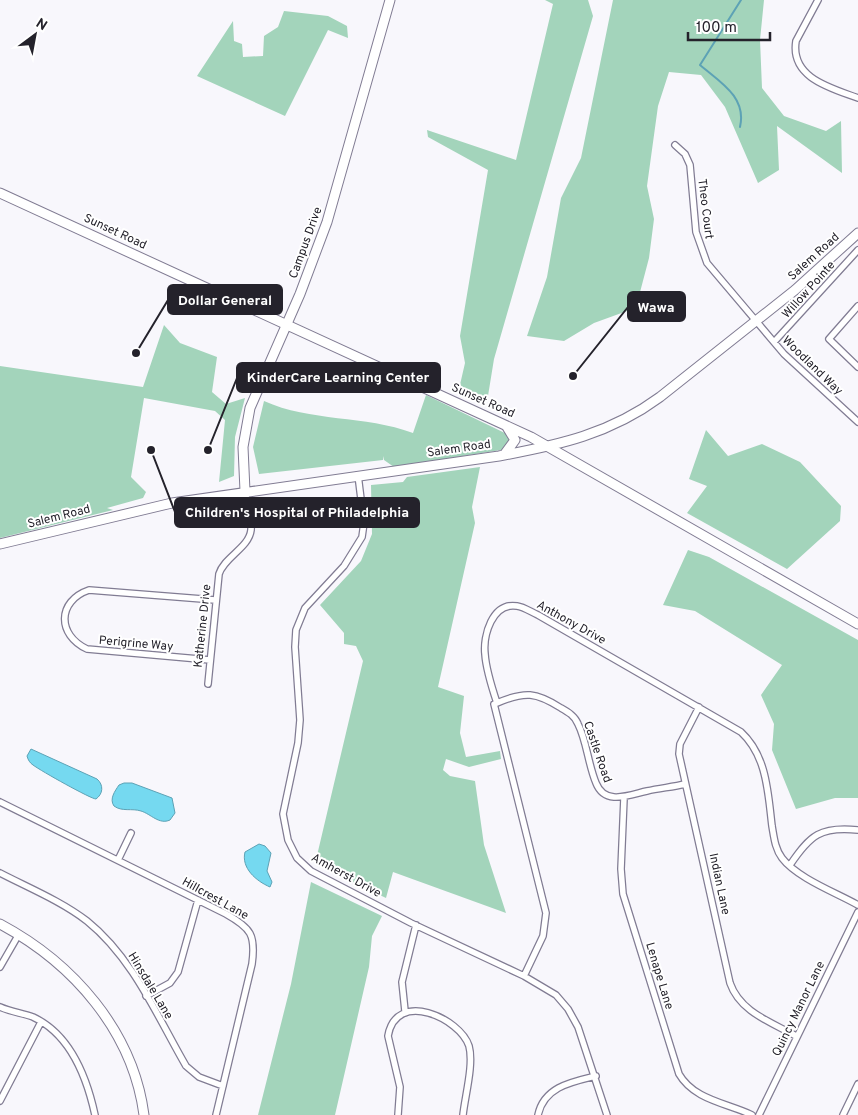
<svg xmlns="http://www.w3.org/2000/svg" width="858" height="1115" font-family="Overpass,sans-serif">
<rect width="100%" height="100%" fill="#f8f7fc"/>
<!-- green -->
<path fill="#a3d4bb" d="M545,0H588L593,16L494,359L487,402L459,389L465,363L460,336L488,170L428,137L427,130L516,160L553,4Z
M613,0H764L760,40L762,88L784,116L826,131L841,121L842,173L777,126L779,170L758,183L725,107L701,75L669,72L658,106L647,186L654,219L649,258L639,296L627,311L594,323L564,341L527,336L547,277L561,198L581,158Z
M284,11L328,16L347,26L348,38L328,30L285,116L197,76L233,21L234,41L242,44L243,57L263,56L264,36L278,27Z
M164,325L180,343L217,357L212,392L226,404L245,398L235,437L234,476L219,482L225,420L215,411L144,398L131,477L146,492L143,498L107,508L113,510L0,538V366L143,387Z
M426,395L509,435L510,442L507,449L394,467L384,460V456L383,460L259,474L253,447L264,401C310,422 365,415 413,433Z
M706,430L728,456L762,444L800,462L841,506L840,521L787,569L687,513L707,486L689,479Z
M480,467L472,507L475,523L438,687L464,696L460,733L466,757L500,751L501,759L469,767L446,759L443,770L450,776L475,781L484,845L506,913L393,872L386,898L315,864L363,661L356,646L344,644V633L320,605L361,561L372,534L371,485L403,482L407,477Z
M688,550L709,557L858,640V798H835L796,809L772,750L774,724L761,695L782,665L695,611L663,605Z
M311,882L382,916L372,936L369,967L335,1115H258L291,984Z"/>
<!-- water -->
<path fill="#75d9f0" stroke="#5da2b5" d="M31,749L97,779C104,785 103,794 96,799C91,799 41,771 33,765C30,763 28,760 27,756Z
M124,783H132L172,798L175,813L170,820C159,825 151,814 141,811C132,808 122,812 114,806C109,799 115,791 119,785Z
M259,844L265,846L271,853L267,871L272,882L270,887C256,881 241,868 245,852Z"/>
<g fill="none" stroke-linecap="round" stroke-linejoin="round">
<!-- stream -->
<path stroke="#5da2b5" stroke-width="2" d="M740,127C747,97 720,82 700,65L741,0"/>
<defs>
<path id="street" d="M818,0L796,41C790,78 831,88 858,98
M675,145L685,154L690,165L696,232L707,263L784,354L858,422
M858,306L829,339L858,367
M774,342L858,250
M358,475L364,523L362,537L344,566L305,608L296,630L295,647L300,720L298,743L283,814L288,840L297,858L311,871L411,923L524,976L556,995L568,1009L578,1027L607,1115
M210,660L87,649C57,635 57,601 89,590L215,600
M208,684L219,574C224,557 249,548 251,530C252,519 247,503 245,491
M497,703C525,691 536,692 561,708C568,712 575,716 578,724C587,742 588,764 596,783C605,806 629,795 647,791C660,788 673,787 685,784
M699,707L680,744L679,754L730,983C740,1012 771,1022 796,1036
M624,798L621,869L623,894L679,1074C694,1100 727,1103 752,1115
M0,802L226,914C251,928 256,935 252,964L216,1115
M118,860L131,833
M790,865C810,835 821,826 858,830
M0,873C29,888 61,901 87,921C133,958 157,1016 186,1066L199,1077L223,1086
M0,967L19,934
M524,976L543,936L546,913L494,704L497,703C492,688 486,670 485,654C483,636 492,602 517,606C524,607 531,612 538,615L741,732C767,756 768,793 772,826C774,837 775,849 782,858C797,878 837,893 858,905
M146,996L170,983L178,972L198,900
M0,1007C11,1012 22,1013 33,1017C70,1034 87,1078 95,1115
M405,1011L402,982L416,925
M0,1101L41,1022
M398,1115L400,1087L388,1036C396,989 460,1018 469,1046C474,1064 465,1096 463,1115
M538,1115C544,1087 571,1082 596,1076
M759,1115L858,912
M843,1115L858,1084"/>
<path id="secondary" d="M0,193L531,437L858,624
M504,455L515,440L507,427
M245,491L243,447L250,408L300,294L327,222L390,0
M0,544L172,503L499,456C559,445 610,434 660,397L795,290L858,233
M0,924C73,963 133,1031 144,1115"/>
</defs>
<!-- street casing -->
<use href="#street" stroke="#817c93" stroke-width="8"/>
<!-- secondary casing -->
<use href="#secondary" stroke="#817c93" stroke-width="11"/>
<!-- street -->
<use href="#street" stroke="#fff" stroke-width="5.5"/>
<!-- secondary -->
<use href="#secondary" stroke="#fff" stroke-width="9"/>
</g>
<g text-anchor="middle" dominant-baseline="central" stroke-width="4" stroke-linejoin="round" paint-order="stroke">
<!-- street labels -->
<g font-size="12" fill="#24222b" stroke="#fff">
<text transform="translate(705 209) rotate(83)">Theo Court</text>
<text transform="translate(115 232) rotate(25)">Sunset Road</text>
<text transform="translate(306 243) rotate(-70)">Campus Drive</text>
<text transform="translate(814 257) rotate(-42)">Salem Road</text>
<text transform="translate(809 290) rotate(-48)">Willow Pointe</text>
<text transform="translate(812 366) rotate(44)">Woodland Way</text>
<text transform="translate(483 401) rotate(24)">Sunset Road</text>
<text transform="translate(459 449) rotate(-8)">Salem Road</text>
<text transform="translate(59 517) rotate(-14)">Salem Road</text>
<text transform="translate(571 623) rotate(29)">Anthony Drive</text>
<text transform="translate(203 626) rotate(-84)">Katherine Drive</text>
<text transform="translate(136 644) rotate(5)">Perigrine Way</text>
<text transform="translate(597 752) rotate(71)">Castle Road</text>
<text transform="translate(346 876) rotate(29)">Amherst Drive</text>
<text transform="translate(719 884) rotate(78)">Indian Lane</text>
<text transform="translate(215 899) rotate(29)">Hillcrest Lane</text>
<text transform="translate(659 976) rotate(73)">Lenape Lane</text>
<text transform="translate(150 986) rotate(59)">Hinsdale Lane</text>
<text transform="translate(799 1009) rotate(-64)">Quincy Manor Lane</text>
</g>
</g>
<!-- callouts -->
<path fill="none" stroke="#24222b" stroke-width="2" d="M136 353L168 300M573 376L628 307M208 450L237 378M151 450L175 512"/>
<g fill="#24222b" stroke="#fff" stroke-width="2">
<circle cx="136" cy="353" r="5"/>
<circle cx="573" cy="376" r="5"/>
<circle cx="208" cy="450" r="5"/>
<circle cx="151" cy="450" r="5"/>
</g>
<g fill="#24222b" stroke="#24222b" stroke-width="2">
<rect x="168" y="285" width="114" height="29" rx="5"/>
<rect x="628" y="292" width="57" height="29" rx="5"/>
<rect x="237" y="363" width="203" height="29" rx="5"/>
<rect x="175" y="498" width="244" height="29" rx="5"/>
</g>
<g font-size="14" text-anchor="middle" font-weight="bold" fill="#fff">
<text x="225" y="305">Dollar General</text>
<text x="656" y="312">Wawa</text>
<text x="338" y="382">KinderCare Learning Center</text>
<text x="297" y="517">Children's Hospital of Philadelphia</text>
</g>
<!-- north arrow -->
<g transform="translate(35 35) rotate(32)" stroke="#ffffff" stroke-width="4" paint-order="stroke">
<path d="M0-4L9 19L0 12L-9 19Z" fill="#24222b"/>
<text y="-8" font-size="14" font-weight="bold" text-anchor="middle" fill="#24222b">N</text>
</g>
<!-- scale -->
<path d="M688 32v8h82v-8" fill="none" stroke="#24222b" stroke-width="2.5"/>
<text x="696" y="32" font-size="15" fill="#24222b" stroke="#ffffff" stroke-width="4" paint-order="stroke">100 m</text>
</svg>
